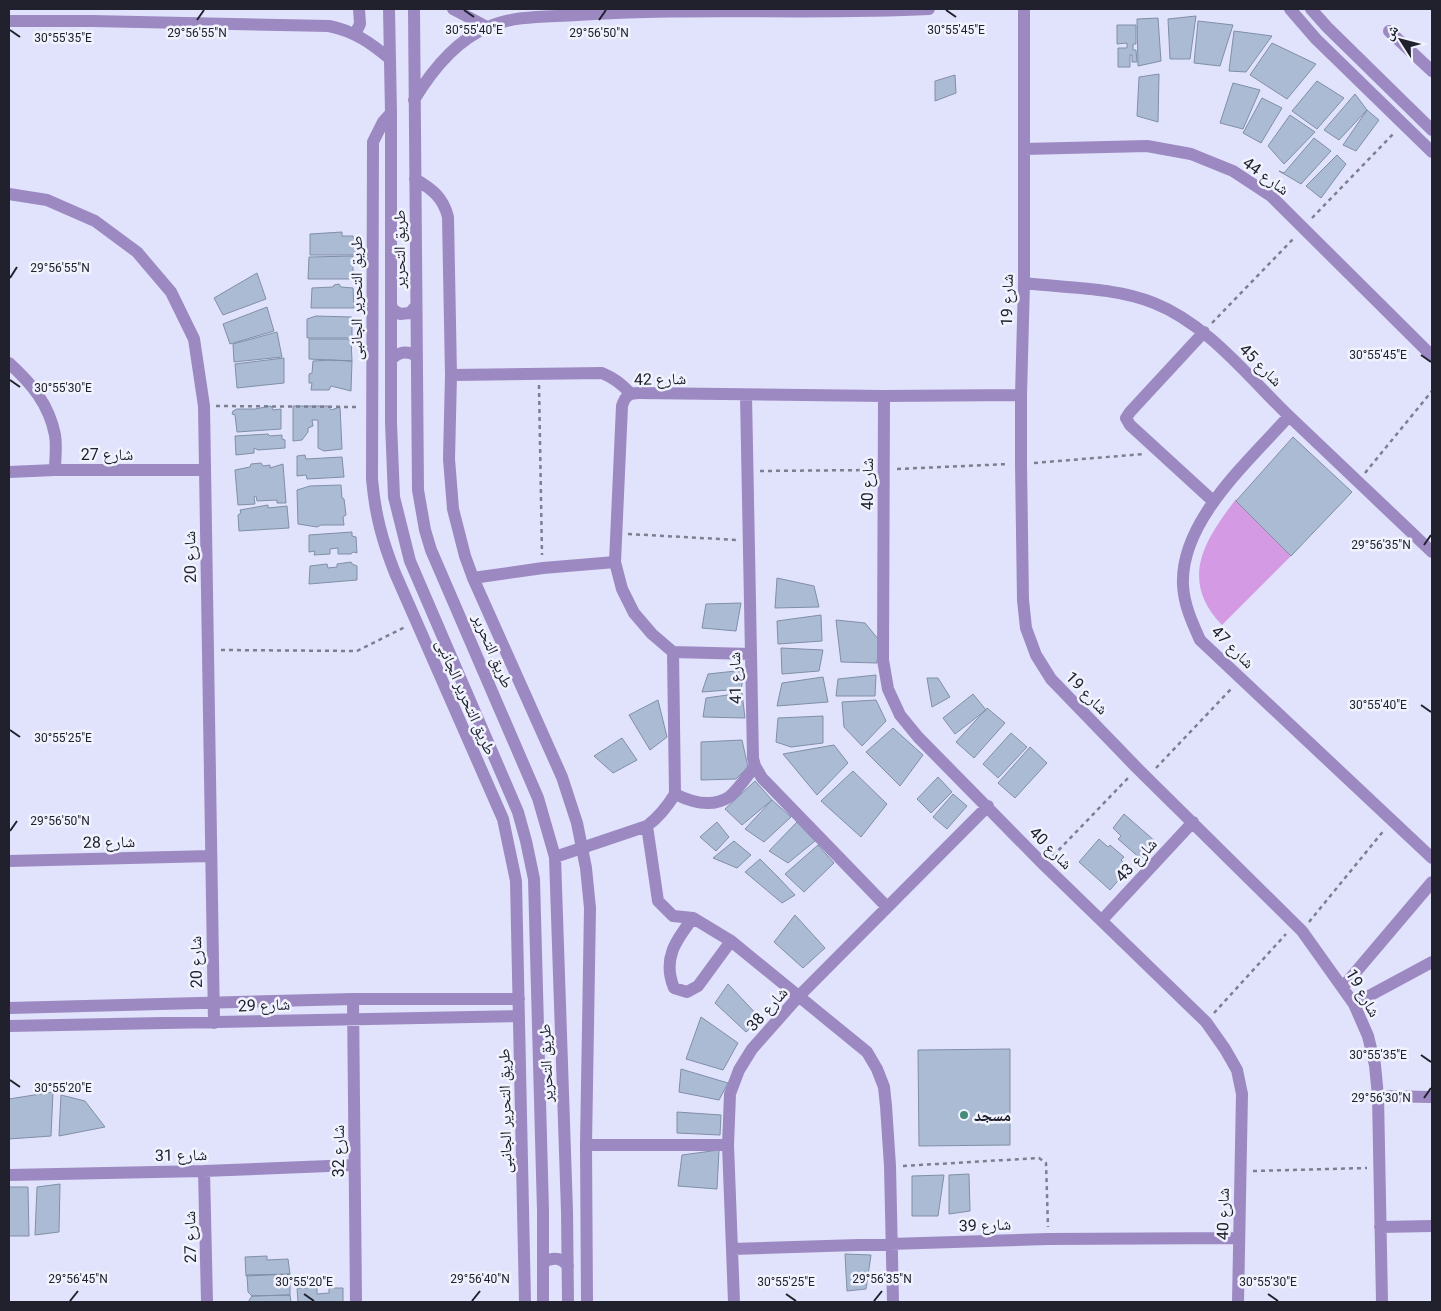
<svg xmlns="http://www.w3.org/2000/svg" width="1441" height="1311" font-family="Roboto,'Noto Naskh Arabic',sans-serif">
<rect width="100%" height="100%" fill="#e0e3fb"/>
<!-- green -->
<path fill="#d49ae4" d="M1236,499V501L1291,556L1222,625C1179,580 1204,541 1236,499Z"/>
<!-- building -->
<path fill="#abbbd4" stroke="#808fa7" d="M1196,16L1190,59H1170L1168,19Z
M1158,18L1161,61L1138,66L1137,19Z
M1198,21L1233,25L1220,66L1194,63Z
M1117,25H1136V44H1133V50H1136L1137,62H1132V55H1130V67H1118V48H1127V43L1117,44Z
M1234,31L1272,36L1246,72L1229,71Z
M1272,43L1316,64L1287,99L1250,75Z
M1159,74L1158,122L1137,116L1139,77Z
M955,75L956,93L935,101V81Z
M1317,81L1344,98L1317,129L1292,111Z
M1233,83L1260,90L1243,129L1220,123Z
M1355,94L1367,110L1339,140L1324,130Z
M1262,98L1282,108L1261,143L1243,133Z
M1367,110L1379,120L1356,151L1343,145Z
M1290,115L1315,132L1284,164L1268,146Z
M1314,138L1331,151L1301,184L1279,171L1284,173Z
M1337,155L1346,164L1321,198L1306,186Z
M342,232V236H353L356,255H310V234Z
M353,256V279H308L309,257Z
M257,273L266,299L223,315L214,298Z
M339,284L341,287L353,288L354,308H311L312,288L333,287L334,285Z
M267,307L274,331L230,344L223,324Z
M316,316L352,317V338H307V319Z
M277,332L282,357L234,362L233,344Z
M309,339H351L352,361L309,359Z
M284,358V383L237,388L235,364Z
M330,360L352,361L351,391L331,386L329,390H311L312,383H309V374L312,373L313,361Z
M271,406L273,410L281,409V429L237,432L235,415L232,414L233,411L237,409H255Z
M293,406H328L331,410L340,407L342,449L324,451L318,448V420H312L313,426L308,428V432L302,440L293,441Z
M268,434L270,436L282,435V439L285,440V448L258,450L254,448V453L236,455L235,436Z
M1293,437L1352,492L1291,556L1236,501Z
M305,455L306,459L342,457L344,477L307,479L306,475L297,476V456Z
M261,463L263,466L270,465V468L283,464L286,503H277V500L257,501L256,496L254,497L255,504L238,505L235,470L250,467L251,464Z
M341,485L342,498L344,499L346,515L343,517L344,525H321L317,527L298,524L297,490L310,486Z
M268,505V508L287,506L289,528L239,531L238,515L241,513L240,510Z
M352,532V536L356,537L357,553L353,552L351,554H338V548L330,549V554L314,555L315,551L309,552V535Z
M351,562L352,564L357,566V580L309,584L310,566L327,564L328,568L337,567V564Z
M777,578L814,586L819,607L775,608Z
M741,603L736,631L702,628L706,604Z
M821,615L822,641L778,644L777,621Z
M836,620L865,623L879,640L877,663L841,662Z
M781,648L823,650L819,671L782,674Z
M745,670L741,689L702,692L708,674Z
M876,675L875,696H836L838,679Z
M823,677L828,702L777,706L782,683Z
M927,678H938L950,697L932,707Z
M742,693L745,718L703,717L706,698Z
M973,694L986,710L955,734L943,718Z
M658,700L667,737L650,750L629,715Z
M876,700L886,721L862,746L844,727L842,702Z
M987,708L1005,723L974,758L956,742Z
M823,716V743L791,747L776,742L778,718Z
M893,728L923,755L900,786L866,752Z
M1011,733L1027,747L998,778L983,764Z
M622,738L637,760L613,773L594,756Z
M742,740L748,767L736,779L701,780V742Z
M834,745L848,763L817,795L783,754Z
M1030,747L1047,763L1015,798L998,783Z
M853,771L887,804L861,837L821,801Z
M938,777L952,792L931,813L917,799Z
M755,781L772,800L742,825L725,809Z
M953,794L967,806L947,829L933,817Z
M772,800L791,817L764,842L745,829Z
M1124,814L1156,842L1141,859L1118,839L1121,836L1113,828Z
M717,822L729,837L716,851L700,837Z
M797,822L815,841L788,863L769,851Z
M1099,839L1108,847L1110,845L1124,857L1121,860L1129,868L1110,890L1079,862Z
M734,841L751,855L737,868L713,858Z
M818,845L834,863L804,892L785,874Z
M760,859L777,876L795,895L782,903L745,872Z
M795,915L825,948L803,968L774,942Z
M728,984L761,1019L746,1032L715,1003Z
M701,1017L738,1043L723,1070L686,1059Z
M1010,1049V1145L919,1146L918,1050Z
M681,1069L728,1083L719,1100L679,1092Z
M53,1092L51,1136L9,1139V1099Z
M61,1095L85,1101L105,1127L59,1136Z
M677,1112L721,1115L720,1135L677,1133Z
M719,1150L717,1189L678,1186L682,1155Z
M969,1174L970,1211L949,1214V1175Z
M944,1175L938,1216H912V1176Z
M60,1184L59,1232L35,1235L37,1187Z
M9,1187H28L29,1236H9Z
M845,1254L871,1255L866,1289L847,1291Z
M267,1256V1260L288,1259L290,1274L246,1276L245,1257Z
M290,1274V1295L252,1296L248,1292L247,1275Z
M297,1288H317V1294L329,1293V1288H343V1302H298Z
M290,1295L291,1302H248L252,1296Z"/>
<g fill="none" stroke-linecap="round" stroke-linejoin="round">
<!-- path -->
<path stroke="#7d7f90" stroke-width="2.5" stroke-dasharray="4 4" stroke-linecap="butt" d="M1312,218L1395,132
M1212,323L1295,237
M539,385L542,555
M216,406L360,407
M1034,463L1144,454
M897,469L1009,464
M760,471L872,470
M1365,473L1432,391
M628,534L738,540
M221,650L357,651L405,627
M1156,768L1232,688
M1053,856L1129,777
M1309,922L1385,829
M1214,1013L1286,934
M903,1166L1039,1158L1046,1163L1048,1227
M1253,1171L1367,1168"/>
<!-- minor -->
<path stroke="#9c89c2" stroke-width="12" d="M389,9L391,113V423L394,497L410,561L518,812L526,841L534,879L543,1211V1302
M414,9L418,490L425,530L431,550L538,798L555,857L567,1211L568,1302
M453,9L487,27
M1024,9V283L1021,395V464L1023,600L1026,628L1036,655L1051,679L1137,768L1302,931L1354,1004L1368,1036L1375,1065L1378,1096L1382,1302
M1290,9L1316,39L1432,152
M1311,9L1327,27L1432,130
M9,21H92L329,26C354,31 371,43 390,59
M1389,31L1432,71
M355,34L360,24L359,9
M414,100C432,70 455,41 488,27C515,15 548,17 577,15C694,7 812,15 929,9
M391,113L383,122L373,142L372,479C375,514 382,540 395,573L503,819L516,881L525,1302
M1024,149L1147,146L1191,154L1233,171L1271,196L1432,356
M415,179C432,189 443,197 448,217L451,375L449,459L453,509L465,556L473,578L562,777L577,823L586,868L590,908L586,1145L587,1302
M9,194L47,200L95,221L137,252L171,292L194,339L204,406L214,1023
M1024,283C1066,288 1114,287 1154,303C1209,325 1248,377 1290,417C1337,462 1385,507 1432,552
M391,303L392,309L400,314L410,313L416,306
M1204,332L1130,412L1126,418L1130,425L1213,501
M391,360C398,352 407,350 416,356
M9,363C31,383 49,404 55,435C57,446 55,459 55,470
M451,375L602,373C614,378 622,384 630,393
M746,395L753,758L755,766L762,778L887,907
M884,396L883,660L888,689L900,715L918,737L1044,865L1206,1022L1225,1049L1237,1070L1242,1094L1238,1302
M1289,416C1249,461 1180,521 1183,585C1184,605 1192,622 1200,640L1432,858
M9,472L55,470H205
M473,578L543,568L615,562
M751,654L673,652L652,634L634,613L622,589L615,562L622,406C625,396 629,393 639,393L884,396L1021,395
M675,794C691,802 712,808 729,797C737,791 748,775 755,766
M647,826L658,901L673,916L693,918L731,941L867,1052L877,1069L884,1087L886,1106L890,1166L893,1302
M555,857L647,826C659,817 667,807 675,794L673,652
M9,861L211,856
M693,918C676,940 662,959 674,988L687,992L698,986L731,941
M1102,920L1193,822
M1343,987L1432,882
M353,999L356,1302
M1354,1004L1432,962
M9,1008L353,999H519
M9,1026L519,1016
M1378,1096L1432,1097
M586,1145H728
M204,1171L207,1302
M9,1175L204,1171L354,1165
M1380,1227L1432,1226
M732,1249L1048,1239L1239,1238
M543,1262C553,1257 561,1257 568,1266
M734,1302L728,1145L730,1094L739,1070L752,1049L798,997L988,806"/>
</g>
<!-- ticks -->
<path fill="none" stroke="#20212c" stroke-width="2" d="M464,10L474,17M946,10L956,17M197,20L204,10M599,20L606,10M10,30L20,37M10,278L17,267M1421,355L1431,362M10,380L20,387M1424,545L1431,535M1421,705L1431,712M10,730L20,737M10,831L17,821M1421,1055L1431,1062M10,1080L20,1087M1424,1098L1431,1088M304,1294L314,1301M786,1294L796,1301M1268,1294L1278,1301M70,1301L78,1291M472,1301L480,1291M874,1301L882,1291"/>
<!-- markers -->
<circle fill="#468a7e" stroke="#f0f2fe" stroke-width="2" cx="964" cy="1115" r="5"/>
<g text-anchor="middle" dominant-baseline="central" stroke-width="5" stroke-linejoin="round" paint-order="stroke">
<!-- street labels -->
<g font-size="16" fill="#20212c" stroke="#f0f2fe">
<text transform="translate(1266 176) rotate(36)">شارع 44</text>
<text transform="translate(399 249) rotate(-90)">طريق التحرير</text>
<text transform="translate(356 298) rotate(-90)">طريق التحرير الجانبى</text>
<text transform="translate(1007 300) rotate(-89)">شارع 19</text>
<text transform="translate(1261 365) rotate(45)">شارع 45</text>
<text transform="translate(660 379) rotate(-1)">شارع 42</text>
<text x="107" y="454">شارع 27</text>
<text transform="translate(867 484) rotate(-90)">شارع 40</text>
<text transform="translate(190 557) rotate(-91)">شارع 20</text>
<text transform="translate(1233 647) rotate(45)">شارع 47</text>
<text transform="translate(493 651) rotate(67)">طريق التحرير</text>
<text transform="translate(735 678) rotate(-91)">شارع 41</text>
<text transform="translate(1087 693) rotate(46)">شارع 19</text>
<text transform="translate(466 697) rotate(66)">طريق التحرير الجانبى</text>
<text transform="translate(109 842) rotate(-1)">شارع 28</text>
<text transform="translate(1051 848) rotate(45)">شارع 40</text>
<text transform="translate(1136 860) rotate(-47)">شارع 43</text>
<text transform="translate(196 962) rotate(-91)">شارع 20</text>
<text transform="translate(1363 993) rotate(60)">شارع 19</text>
<text transform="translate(264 1005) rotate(-2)">شارع 29</text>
<text transform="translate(767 1009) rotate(-48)">شارع 38</text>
<text transform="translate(546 1063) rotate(-92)">طريق التحرير</text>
<text transform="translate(505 1111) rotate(-91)">طريق التحرير الجانبى</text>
<text transform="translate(338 1151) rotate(-90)">شارع 32</text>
<text transform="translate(181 1155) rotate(-1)">شارع 31</text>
<text transform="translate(1223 1214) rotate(-89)">شارع 40</text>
<text transform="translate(985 1225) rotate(-2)">شارع 39</text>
<text transform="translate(190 1237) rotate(-91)">شارع 27</text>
</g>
<!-- poi labels -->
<g font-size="16" font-weight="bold" fill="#20212c" stroke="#f0f2fe" text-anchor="start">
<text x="974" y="1115">مسجد</text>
</g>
</g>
<g font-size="12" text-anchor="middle" fill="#20212c" stroke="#f0f2fe" stroke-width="5" stroke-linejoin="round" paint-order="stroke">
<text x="474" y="34">30°55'40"E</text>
<text x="956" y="34">30°55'45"E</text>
<text x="197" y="37">29°56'55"N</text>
<text x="599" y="37">29°56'50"N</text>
<text x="63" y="42">30°55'35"E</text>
<text x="60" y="272">29°56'55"N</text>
<text x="1378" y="359">30°55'45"E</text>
<text x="63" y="392">30°55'30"E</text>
<text x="1381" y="549">29°56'35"N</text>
<text x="1378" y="709">30°55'40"E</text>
<text x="63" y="742">30°55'25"E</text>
<text x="60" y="825">29°56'50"N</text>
<text x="1378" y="1059">30°55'35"E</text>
<text x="63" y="1092">30°55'20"E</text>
<text x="1381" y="1102">29°56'30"N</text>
<text x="78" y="1283">29°56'45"N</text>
<text x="480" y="1283">29°56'40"N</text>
<text x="882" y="1283">29°56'35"N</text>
<text x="304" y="1286">30°55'20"E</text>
<text x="786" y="1286">30°55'25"E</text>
<text x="1268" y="1286">30°55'30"E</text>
</g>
<!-- border -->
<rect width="1441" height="1311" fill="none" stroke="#20212c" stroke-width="20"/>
<!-- north arrow -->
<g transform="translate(1401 40) rotate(306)" stroke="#f0f2fe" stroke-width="4" paint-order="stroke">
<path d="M0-4L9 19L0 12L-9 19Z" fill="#20212c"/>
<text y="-8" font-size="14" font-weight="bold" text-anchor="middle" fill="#20212c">ش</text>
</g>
</svg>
